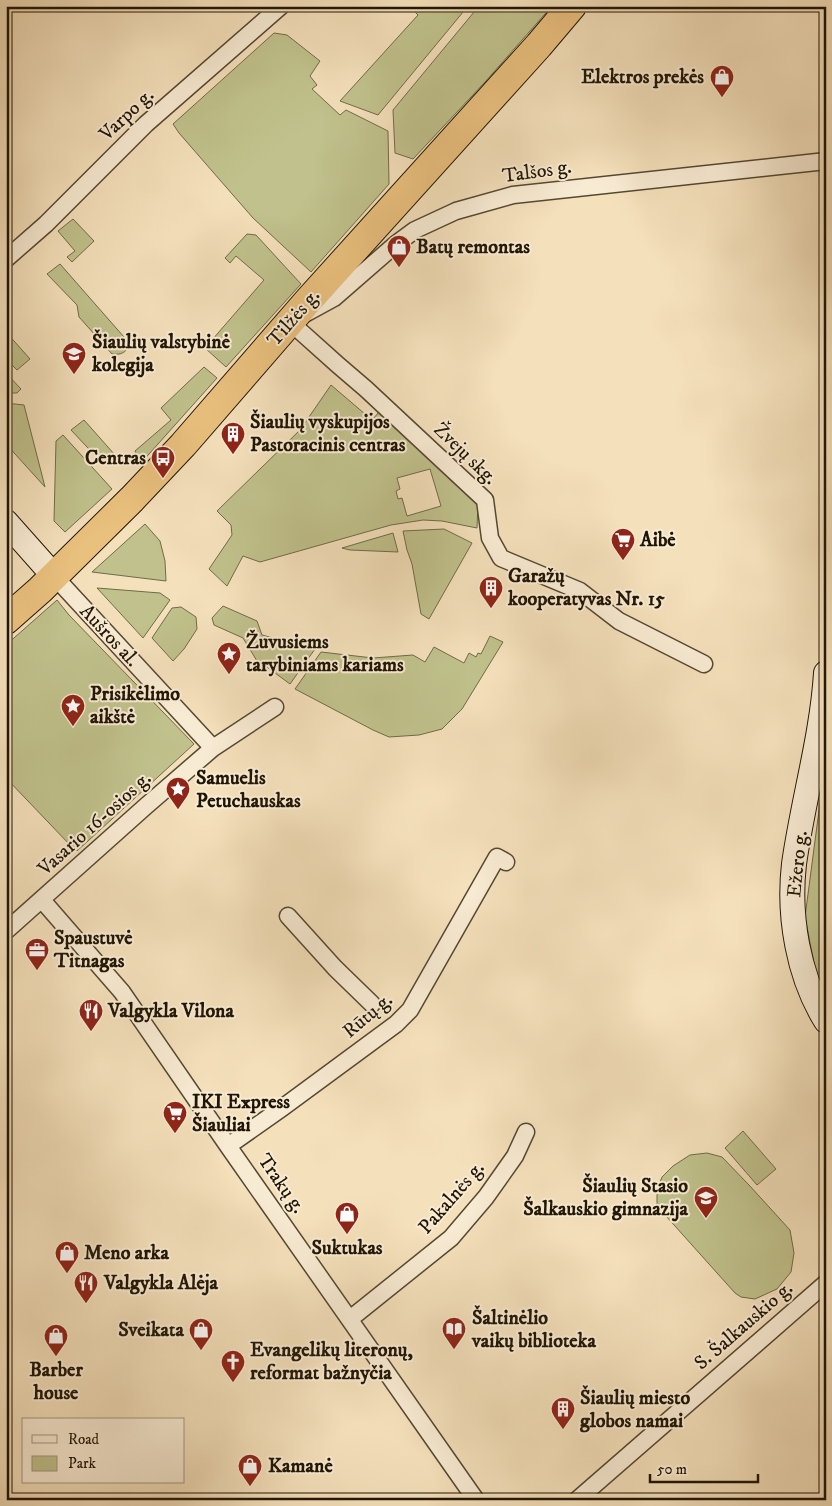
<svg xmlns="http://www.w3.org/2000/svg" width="832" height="1506" font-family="'IM FELL DW Pica',serif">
<rect width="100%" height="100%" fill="#f4e0bb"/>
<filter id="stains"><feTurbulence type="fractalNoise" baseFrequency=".004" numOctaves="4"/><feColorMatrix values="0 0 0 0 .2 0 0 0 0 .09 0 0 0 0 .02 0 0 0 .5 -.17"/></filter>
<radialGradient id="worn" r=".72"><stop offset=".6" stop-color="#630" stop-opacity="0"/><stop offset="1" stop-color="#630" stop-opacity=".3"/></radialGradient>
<!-- green -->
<path fill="#c0c18c" stroke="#706b48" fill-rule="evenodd" d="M416,6H468L378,115L340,101L418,15L413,10Z
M479,6H552L485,82L413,159L395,153L393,110Z
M274,33L287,35L320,61L310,76L317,85L312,89L340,115L346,110L388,131L389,184L311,272L253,218L179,133L173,124Z
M73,219L94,241L72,262L67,257L75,251L58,231Z
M247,234L256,235L301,284L226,367L205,348L264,280L236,256L230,263L225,258Z
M60,264L124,337L129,346C125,353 121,355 112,354L79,317L77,305L47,274Z
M6,332L30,359L17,370L6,359Z
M204,367L217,378L141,463L135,451L171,420L161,408Z
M6,373L21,389L17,393H6Z
M331,385L372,420L379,412L478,503L477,528L442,521L423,520L391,525L260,562L243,556L227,586L209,569L232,535L231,525L217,511L300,430ZM430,469L441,506L407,516L402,498L398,499L396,491L400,489L397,478Z
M6,403L24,405L45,487L6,444Z
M84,420L115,455L103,464L71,430Z
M63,435L112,489L65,532L54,521L56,441Z
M145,524L160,541L165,561L166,581L92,572Z
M444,529L472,543L429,619L421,614L412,564L407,550L403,531Z
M393,533L398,552L350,550L342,548Z
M97,588L160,593L170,600L143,638Z
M57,600L69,615L194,744L77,851L70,845L6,778V645Z
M223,606L257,621L262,635L315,649L290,684L271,670L257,661L243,638L214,625L212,618Z
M181,607L196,617L197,629L184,649L173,661L152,638L172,608Z
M490,636L503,642L462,709L442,729L419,735L389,737L373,730L295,689L321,652L373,658L413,655L425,662L434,647L464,663L469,653L476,657L478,653L481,654Z
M826,757V998L816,973L805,917Z
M743,1131L776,1169L757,1185L725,1148Z
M707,1153L722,1157L749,1185L790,1230L794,1253L791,1272L777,1289L755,1299L741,1297L735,1293L657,1206V1190L662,1177L673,1166L690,1155Z"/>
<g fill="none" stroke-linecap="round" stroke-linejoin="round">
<defs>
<path id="street" d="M6,259L46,224L146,124L281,6
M54,576L213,748
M704,664L619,621L580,591L501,558L490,538L485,500L366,389L338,365L290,322L334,298L396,244L415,230L456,211L513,195L826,161
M42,900L122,992L228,1146L476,1500
M288,916L335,968L372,1004
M6,931L146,806L213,748L275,707
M228,1146L282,1108L396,1024L410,1010L497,857L506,862
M350,1319L451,1238L486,1197L515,1156L526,1132
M577,1500L826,1283"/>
<path id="secondary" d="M6,522L54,576
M826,673C822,737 803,800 794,864C788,916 798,976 826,1021"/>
<path id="highway" d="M6,620L40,590L132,499L183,445L307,302L539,45L572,6"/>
</defs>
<!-- street casing -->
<use href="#street" stroke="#554832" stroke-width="19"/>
<!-- secondary casing -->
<use href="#secondary" stroke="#201505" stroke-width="26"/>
<!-- highway casing -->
<use href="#highway" stroke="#201505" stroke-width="30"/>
<!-- street -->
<use href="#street" stroke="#f8ebd3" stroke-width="16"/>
<!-- secondary -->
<use href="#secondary" stroke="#f8ebd3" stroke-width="24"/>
<!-- highway -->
<use href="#highway" stroke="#eac07e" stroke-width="28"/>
</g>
<!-- icons -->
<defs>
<symbol id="shop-pin" viewBox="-11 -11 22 30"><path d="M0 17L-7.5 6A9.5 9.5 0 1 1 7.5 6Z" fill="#8f2418" stroke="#f8ebd3"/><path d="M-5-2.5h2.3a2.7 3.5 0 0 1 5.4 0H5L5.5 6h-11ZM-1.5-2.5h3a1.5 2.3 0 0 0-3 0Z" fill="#fff"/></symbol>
<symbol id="university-pin" viewBox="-11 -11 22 30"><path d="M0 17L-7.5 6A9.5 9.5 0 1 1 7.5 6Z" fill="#8f2418" stroke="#f8ebd3"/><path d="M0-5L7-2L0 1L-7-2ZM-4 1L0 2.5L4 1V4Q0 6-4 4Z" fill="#fff"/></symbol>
<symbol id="building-pin" viewBox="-11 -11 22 30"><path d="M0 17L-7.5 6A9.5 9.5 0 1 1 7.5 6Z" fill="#8f2418" stroke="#f8ebd3"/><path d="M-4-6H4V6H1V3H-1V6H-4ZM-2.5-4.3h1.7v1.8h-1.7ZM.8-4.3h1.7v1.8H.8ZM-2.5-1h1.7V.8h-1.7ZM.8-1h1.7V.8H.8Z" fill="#fff"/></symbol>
<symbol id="bus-pin" viewBox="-11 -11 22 30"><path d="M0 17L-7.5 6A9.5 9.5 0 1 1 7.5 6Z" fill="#8f2418" stroke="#f8ebd3"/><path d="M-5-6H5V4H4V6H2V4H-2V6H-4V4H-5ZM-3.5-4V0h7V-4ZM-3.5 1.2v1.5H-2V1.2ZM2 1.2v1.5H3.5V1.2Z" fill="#fff"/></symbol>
<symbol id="supermarket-pin" viewBox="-11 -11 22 30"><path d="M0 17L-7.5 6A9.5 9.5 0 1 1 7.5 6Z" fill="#8f2418" stroke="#f8ebd3"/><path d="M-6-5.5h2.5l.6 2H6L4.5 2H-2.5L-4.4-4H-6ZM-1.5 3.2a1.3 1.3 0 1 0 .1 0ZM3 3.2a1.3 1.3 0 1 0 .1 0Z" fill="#fff"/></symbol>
<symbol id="sight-pin" viewBox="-11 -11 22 30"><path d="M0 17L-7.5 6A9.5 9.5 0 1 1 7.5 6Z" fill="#8f2418" stroke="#f8ebd3"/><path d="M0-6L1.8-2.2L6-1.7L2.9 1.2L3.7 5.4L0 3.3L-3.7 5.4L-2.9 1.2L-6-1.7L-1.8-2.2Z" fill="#fff"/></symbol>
<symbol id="office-pin" viewBox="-11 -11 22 30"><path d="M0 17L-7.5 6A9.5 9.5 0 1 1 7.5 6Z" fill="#8f2418" stroke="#f8ebd3"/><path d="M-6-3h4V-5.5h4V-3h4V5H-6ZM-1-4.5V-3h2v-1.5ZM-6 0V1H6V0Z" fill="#fff"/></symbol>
<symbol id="restaurant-pin" viewBox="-11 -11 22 30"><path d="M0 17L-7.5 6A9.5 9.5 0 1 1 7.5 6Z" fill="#8f2418" stroke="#f8ebd3"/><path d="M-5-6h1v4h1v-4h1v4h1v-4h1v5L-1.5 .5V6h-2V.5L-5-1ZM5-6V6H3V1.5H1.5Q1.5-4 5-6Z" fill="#fff"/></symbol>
<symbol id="school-pin" viewBox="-11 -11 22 30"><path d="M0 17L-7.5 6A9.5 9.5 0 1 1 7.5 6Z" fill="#8f2418" stroke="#f8ebd3"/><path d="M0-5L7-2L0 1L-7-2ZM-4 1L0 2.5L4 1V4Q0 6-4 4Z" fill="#fff"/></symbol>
<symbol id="library-pin" viewBox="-11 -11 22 30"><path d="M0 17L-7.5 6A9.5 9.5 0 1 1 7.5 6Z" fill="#8f2418" stroke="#f8ebd3"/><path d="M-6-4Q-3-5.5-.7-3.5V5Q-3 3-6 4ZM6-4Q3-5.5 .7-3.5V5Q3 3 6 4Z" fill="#fff"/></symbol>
<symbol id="church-pin" viewBox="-11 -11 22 30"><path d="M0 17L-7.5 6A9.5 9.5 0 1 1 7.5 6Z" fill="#8f2418" stroke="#f8ebd3"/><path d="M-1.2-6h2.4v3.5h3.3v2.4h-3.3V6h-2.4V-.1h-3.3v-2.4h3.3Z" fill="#fff"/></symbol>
</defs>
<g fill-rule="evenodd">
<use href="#shop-pin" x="708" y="63" width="28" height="38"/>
<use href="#shop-pin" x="385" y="233" width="28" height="38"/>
<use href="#university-pin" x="60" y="340" width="28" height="38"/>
<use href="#building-pin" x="219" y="420" width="28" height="38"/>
<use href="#bus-pin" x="149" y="444" width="28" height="38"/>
<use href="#supermarket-pin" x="609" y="526" width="28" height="38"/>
<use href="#building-pin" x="477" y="574" width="28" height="38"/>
<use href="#sight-pin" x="215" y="640" width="28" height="38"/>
<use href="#sight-pin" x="59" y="692" width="28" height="38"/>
<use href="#sight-pin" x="164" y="775" width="28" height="38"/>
<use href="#office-pin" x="23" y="936" width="28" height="38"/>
<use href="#restaurant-pin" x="77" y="997" width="28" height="38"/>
<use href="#supermarket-pin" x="161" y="1099" width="28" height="38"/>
<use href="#school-pin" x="692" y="1184" width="28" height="38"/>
<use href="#shop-pin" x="333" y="1200" width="28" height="38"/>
<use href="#shop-pin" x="53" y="1239" width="28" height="38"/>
<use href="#restaurant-pin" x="72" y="1269" width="28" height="38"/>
<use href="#library-pin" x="440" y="1315" width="28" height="38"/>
<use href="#shop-pin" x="187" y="1316" width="28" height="38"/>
<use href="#shop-pin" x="42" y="1322" width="28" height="38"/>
<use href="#church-pin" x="219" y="1348" width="28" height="38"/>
<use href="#building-pin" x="549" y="1395" width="28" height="38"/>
<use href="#shop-pin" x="236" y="1452" width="28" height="38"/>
</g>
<g text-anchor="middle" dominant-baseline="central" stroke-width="4" stroke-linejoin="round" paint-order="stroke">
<!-- poi labels -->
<g font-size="20" font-weight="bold" fill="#201505" stroke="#f8ebd3" text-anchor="start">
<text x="704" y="77" text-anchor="end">Elektros prekės</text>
<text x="416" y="247">Batų remontas</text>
<text x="92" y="342">Šiaulių valstybinė<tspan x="92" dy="23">kolegija</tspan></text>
<text x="250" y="422">Šiaulių vyskupijos<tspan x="250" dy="23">Pastoracinis centras</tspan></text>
<text x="146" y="458" text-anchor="end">Centras</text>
<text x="640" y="540">Aibė</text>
<text x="508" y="576">Garažų<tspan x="508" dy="23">kooperatyvas Nr. 15</tspan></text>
<text x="246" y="642">Žuvusiems<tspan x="246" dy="23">tarybiniams kariams</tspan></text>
<text x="90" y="694">Prisikėlimo<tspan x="90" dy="23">aikštė</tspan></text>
<text x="196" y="778">Samuelis<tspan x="196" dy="23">Petuchauskas</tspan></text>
<text x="54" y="938">Spaustuvė<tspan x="54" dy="23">Titnagas</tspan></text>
<text x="108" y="1011">Valgykla Vilona</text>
<text x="192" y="1102">IKI Express<tspan x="192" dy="23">Šiauliai</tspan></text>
<text x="688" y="1186" text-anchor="end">Šiaulių Stasio<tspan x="688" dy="23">Šalkauskio gimnazija</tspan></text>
<text x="347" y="1248" text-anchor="middle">Suktukas</text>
<text x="84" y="1253">Meno arka</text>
<text x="104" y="1283">Valgykla Alėja</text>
<text x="472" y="1318">Šaltinėlio<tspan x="472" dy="23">vaikų biblioteka</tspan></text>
<text x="184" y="1330" text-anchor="end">Sveikata</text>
<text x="250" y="1350">Evangelikų literonų,<tspan x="250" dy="23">reformat bažnyčia</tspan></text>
<text x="56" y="1370" text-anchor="middle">Barber<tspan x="56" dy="23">house</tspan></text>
<text x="580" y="1398">Šiaulių miesto<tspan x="580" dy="23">globos namai</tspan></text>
<text x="268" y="1466">Kamanė</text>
</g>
<!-- street labels -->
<g font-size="20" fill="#201505" stroke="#f8ebd3">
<text transform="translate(127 115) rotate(-43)">Varpo g.</text>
<text transform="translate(537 172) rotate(-8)">Talšos g.</text>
<text transform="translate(294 318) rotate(-49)">Tilžės g.</text>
<text transform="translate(465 454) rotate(44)">Žvejų skg.</text>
<text transform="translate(109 636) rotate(47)">Aušros al.</text>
<text transform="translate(95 824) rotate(-42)">Vasario 16-osios g.</text>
<text transform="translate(798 864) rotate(-84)">Ežero g.</text>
<text transform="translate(368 1016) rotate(-40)">Rūtų g.</text>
<text transform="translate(281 1184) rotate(55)">Trakų g.</text>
<text transform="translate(452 1198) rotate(-49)">Pakalnės g.</text>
<text transform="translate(744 1326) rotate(-41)">S. Šalkauskio g.</text>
</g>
</g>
<!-- margin -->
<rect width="832" height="1506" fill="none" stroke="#f4e0bb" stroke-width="25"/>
<rect x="8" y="8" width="817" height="1491" fill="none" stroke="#201505" stroke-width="2.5"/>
<rect x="12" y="12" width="807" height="1481" fill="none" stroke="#201505"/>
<!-- legend -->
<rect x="22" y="1418" width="162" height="65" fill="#f8ebd3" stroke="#a29581"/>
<rect x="32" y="1435" width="25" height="8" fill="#f8ebd3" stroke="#a29581"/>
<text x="68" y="1444" font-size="15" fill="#201505">Road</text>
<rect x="32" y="1456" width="25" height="15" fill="#c0c18c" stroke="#a29581"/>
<text x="68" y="1468" font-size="15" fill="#201505">Park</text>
<!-- scale -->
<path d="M650 1474v8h108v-8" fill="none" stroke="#201505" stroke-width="2.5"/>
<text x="657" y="1474" font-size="15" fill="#201505" stroke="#f8ebd3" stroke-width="4" paint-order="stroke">50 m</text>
<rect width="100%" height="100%" filter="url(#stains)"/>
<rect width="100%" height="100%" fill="url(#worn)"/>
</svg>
